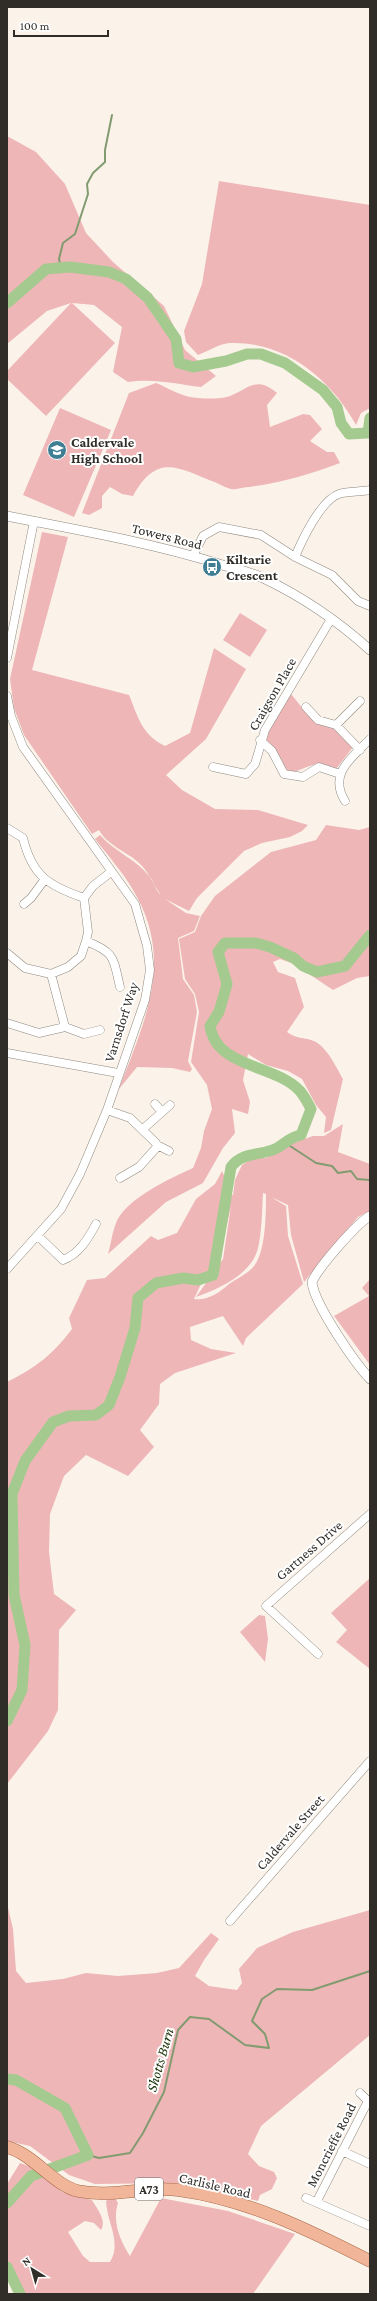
<svg xmlns="http://www.w3.org/2000/svg" width="377" height="2301" font-family="'Crimson Pro',serif">
<rect width="100%" height="100%" fill="#fbf3ea"/>
<!-- green -->
<path fill="#eeb6b7" fill-rule="evenodd" d="M7,136L36,152L65,184L86,233L113,262L164,306L185,350L216,376L201,387C177,384 153,378 128,382L113,372L122,327L94,305L72,303L115,343L46,416L7,379V371L71,303L47,311L7,344Z
M219,181L370,205V408L361,413L356,425C331,379 285,341 230,343C220,343 207,352 198,355L186,342L184,331L202,284Z
M156,383C171,389 183,398 199,398C208,399 222,399 230,396C249,389 256,375 277,393L267,405L270,427L303,414L310,415L322,429L310,441L327,452H334L340,463C311,474 281,483 249,487C244,487 237,490 231,489C227,488 221,485 217,483C179,469 158,451 133,496L122,494L110,487L102,496V508L89,515L82,513L129,393Z
M60,408L111,430L74,517L23,495Z
M42,532L68,537L32,670L129,695C138,717 142,735 165,746L190,733L214,648L246,669L206,739L166,775L182,790L215,809L258,810L308,825L302,831L290,837L262,843L244,851L197,898L189,911L165,899L186,913L200,916L194,931L178,938L183,979L194,995L197,1012L188,1061L192,1069L190,1072L172,1068L137,1067L119,1089C143,1025 173,965 138,899C127,877 110,858 95,839L100,835C115,852 136,859 150,877C155,883 155,890 161,895C152,883 150,873 138,862C127,852 107,845 99,830L92,834L24,735L14,708L10,679Z
M240,613L267,630L250,657L223,640Z
M291,694L308,715L336,730L353,747L336,769C329,767 321,764 313,765C304,767 298,773 288,771L264,739Z
M326,825L359,830L370,827V976L357,978L333,990L294,964L280,959L273,962L278,972L295,978L304,1007L287,1032C297,1039 301,1037 311,1040C326,1044 336,1067 343,1079L331,1130L324,1133L326,1117L316,1105L302,1079L288,1071L266,1065L248,1054L243,1080L250,1102L248,1114L232,1109L235,1133L223,1148L203,1183L166,1202L108,1254C111,1244 112,1233 116,1223C125,1199 171,1178 193,1168L201,1148L204,1131L212,1109L207,1085L191,1062L199,1012L195,994L185,979L179,939L195,932L201,916L215,896L271,852L316,840Z
M343,1124L338,1152L370,1164V1211L358,1217L304,1282L291,1235L288,1205L271,1197L286,1206L288,1236L303,1284L246,1338L243,1346L223,1316L190,1327L191,1340L211,1349L236,1353L175,1373L160,1384L159,1404L140,1430L154,1447L128,1476L86,1455L64,1476L50,1514L49,1552L54,1594L76,1610L59,1630L58,1710L48,1731L7,1784V1382C37,1367 52,1355 72,1329L69,1318L87,1280L105,1278L151,1236L158,1240L177,1233L196,1199L215,1184L222,1171L233,1196L235,1180L242,1165L253,1158H266L295,1142L313,1136H324ZM263,1193L266,1194C266,1213 266,1251 254,1266C249,1273 236,1279 229,1284C219,1293 207,1301 194,1299L201,1284L219,1261L231,1206L223,1259L196,1297C219,1289 252,1274 258,1248C262,1231 262,1211 263,1193Z
M370,1279V1365L334,1316L369,1296L362,1288Z
M370,1578V1669L336,1642L347,1630L331,1613Z
M259,1615L265,1616L268,1639L265,1662L240,1632Z
M7,1903L13,1929L16,1971L26,1983L63,1979L86,1973L118,1976L157,1973L179,1968L211,1933L219,1939L204,1960L195,1976L209,1986L237,1990L242,1983L239,1969L257,1948L293,1932L370,1910V2035L261,2126L248,2154L259,2166L274,2172L277,2178L272,2189L260,2195L258,2201L178,2183L95,2184L69,2175L30,2146L7,2141Z
M20,2163L32,2167L62,2192L92,2200C97,2209 107,2220 101,2230L94,2223L85,2221L68,2232L83,2256L90,2262H110C122,2242 107,2223 106,2201L110,2198H115L118,2203C112,2222 120,2240 130,2256L161,2198L228,2211L295,2234L253,2294H15L7,2276V2184Z"/>
<g fill="none" stroke-linecap="round" stroke-linejoin="round">
<!-- stream -->
<path stroke="#829b70" stroke-width="2" d="M61,268L59,259L63,243L75,234L88,194L87,184L93,173L105,162V150L112,115
M284,1142L316,1163L332,1166L338,1173L351,1171L357,1179L370,1180
M88,2155L99,2158L130,2153L143,2133L164,2092L178,2030L190,2017L209,2019L245,2045L269,2048L265,2034L252,2021L262,1999L277,1989L312,1990L370,1971"/>
<!-- river -->
<path stroke="#a5ca8f" stroke-width="11" d="M7,303L46,269L70,267L109,272L126,279L148,298L176,339L179,363L193,367L226,361L247,354H261L285,363L323,390L337,407L341,423L349,434L368,433L370,418
M7,1721L22,1690L25,1645L14,1595L12,1494L25,1461L53,1422L69,1416L96,1415L109,1405L120,1377L135,1328L138,1298L156,1283L183,1278L198,1280L213,1275L231,1167C243,1151 262,1156 277,1148C286,1143 290,1137 301,1135L311,1109C308,1103 304,1096 300,1091C275,1064 216,1068 210,1026L219,1012L227,984L218,952L225,943H256L270,947L294,958L303,966L317,972L345,966L370,935
M7,2079L16,2080L65,2108L88,2155L31,2176L7,2203
M7,2267L20,2294"/>
<defs>
<path id="minor" d="M193,556L203,536L219,527L261,535L295,557L332,575L358,601L370,606
M295,557C302,540 321,500 339,494C348,491 360,492 370,490
M7,658L34,521
M7,696L11,716L23,747L135,904L147,946L150,970L145,1000L107,1110L80,1174L61,1209L7,1269
M306,707L318,720L336,725L360,750
M336,725L360,701
M260,740L272,751L284,774L303,777L319,767L340,774
M213,767L246,774L255,764L265,730L331,619
M345,801C328,773 352,758 370,739
M7,828L23,838C32,876 49,886 84,898
M24,904L31,898L45,879
M86,941C116,953 113,958 120,987
M7,953L25,968L51,974L68,967L81,956L86,941L88,932L84,898L93,886L111,872
M51,974L65,1027
M7,1023L39,1033L65,1027
M65,1027L84,1034L100,1030
M7,1053L118,1073
M155,1104L162,1112
M107,1110L130,1118L156,1143L157,1147L139,1167L120,1178
M143,1129L170,1105
M157,1145L169,1151
M38,1236L63,1260C79,1254 88,1239 96,1224
M318,1654L266,1606L370,1514
M230,1921L370,1761
M360,2093L370,2103
M342,2151L370,2164
M306,2198L370,2226
M317,2201L368,2101"/>
<path id="tertiary" d="M7,516C77,530 148,542 216,563C231,568 248,571 263,578C301,596 339,622 370,650
M370,1216C356,1224 318,1268 312,1282C314,1304 355,1363 370,1379"/>
<path id="primary" d="M7,2147C35,2155 53,2185 78,2191C111,2198 145,2186 178,2190C247,2199 309,2230 370,2261"/>
</defs>
<!-- minor casing -->
<use href="#minor" stroke="#8e887f" stroke-width="9"/>
<!-- tertiary casing -->
<use href="#tertiary" stroke="#8e887f" stroke-width="10"/>
<!-- primary casing -->
<use href="#primary" stroke="#a76746" stroke-width="13"/>
<!-- minor -->
<use href="#minor" stroke="#fff" stroke-width="8"/>
<!-- tertiary -->
<use href="#tertiary" stroke="#fff" stroke-width="9"/>
<!-- primary -->
<use href="#primary" stroke="#f1b69a" stroke-width="12"/>
</g>
<!-- icons -->
<defs>
<symbol id="school-disc" viewBox="-11 -11 22 22"><circle r="9.5" fill="#3f7e93" stroke="#fff"/><path d="M0-5L7-2L0 1L-7-2ZM-4 1L0 2.5L4 1V4Q0 6-4 4Z" fill="#fff"/></symbol>
<symbol id="bus-disc" viewBox="-11 -11 22 22"><circle r="9.5" fill="#3f7e93" stroke="#fff"/><path d="M-5-6H5V4H4V6H2V4H-2V6H-4V4H-5ZM-3.5-4V0h7V-4ZM-3.5 1.2v1.5H-2V1.2ZM2 1.2v1.5H3.5V1.2Z" fill="#fff"/></symbol>
</defs>
<g fill-rule="evenodd">
<use href="#school-disc" x="46" y="439" width="22" height="22"/>
<use href="#bus-disc" x="201" y="556" width="22" height="22"/>
</g>
<g text-anchor="middle" dominant-baseline="central" stroke-width="4" stroke-linejoin="round" paint-order="stroke">
<!-- shield labels -->
<rect fill="#fff" stroke="#6e6c69" stroke-width="1" x="135" y="2178" width="28" height="22" rx="3"/>
<g font-size="13" font-weight="bold" fill="#302d29">
<text x="149" y="2189">A73</text>
</g>
<!-- poi labels -->
<g font-size="14" font-weight="bold" fill="#302d29" stroke="#fff" text-anchor="start">
<text x="71" y="442">Caldervale<tspan x="71" dy="16">High School</tspan></text>
<text x="226" y="559">Kiltarie<tspan x="226" dy="16">Crescent</tspan></text>
</g>
<!-- street labels -->
<g font-size="14" fill="#302d29" stroke="#fff">
<text transform="translate(167 536) rotate(14)">Towers Road</text>
<text transform="translate(272 694) rotate(-60)">Craigson Place</text>
<text transform="translate(121 1022) rotate(-72)">Varnsdorf Way</text>
<text transform="translate(309 1550) rotate(-41)">Gartness Drive</text>
<text transform="translate(290 1832) rotate(-49)">Caldervale Street</text>
<text transform="translate(331 2145) rotate(-63)">Moncrieffe Road</text>
<text transform="translate(215 2185) rotate(13)">Carlisle Road</text>
</g>
<!-- water labels -->
<g font-size="15" font-style="italic" fill="#1d340a" stroke="#fff">
<text transform="translate(160 2060) rotate(-74)">Shotts Burn</text>
</g>
</g>
<!-- border -->
<rect width="377" height="2301" fill="none" stroke="#302d29" stroke-width="16"/>
<!-- north arrow -->
<g transform="translate(32 2269) rotate(323)" stroke="#ffffff" stroke-width="3" paint-order="stroke">
<path d="M0-3L7 15L0 10L-7 15Z" fill="#302d29"/>
<text y="-6" font-size="11" font-weight="bold" text-anchor="middle" fill="#302d29">N</text>
</g>
<!-- scale -->
<path d="M14 30v6h94v-6" fill="none" stroke="#302d29" stroke-width="2"/>
<text x="20" y="30" font-size="12" fill="#302d29" stroke="#ffffff" stroke-width="3" paint-order="stroke">100 m</text>
</svg>
